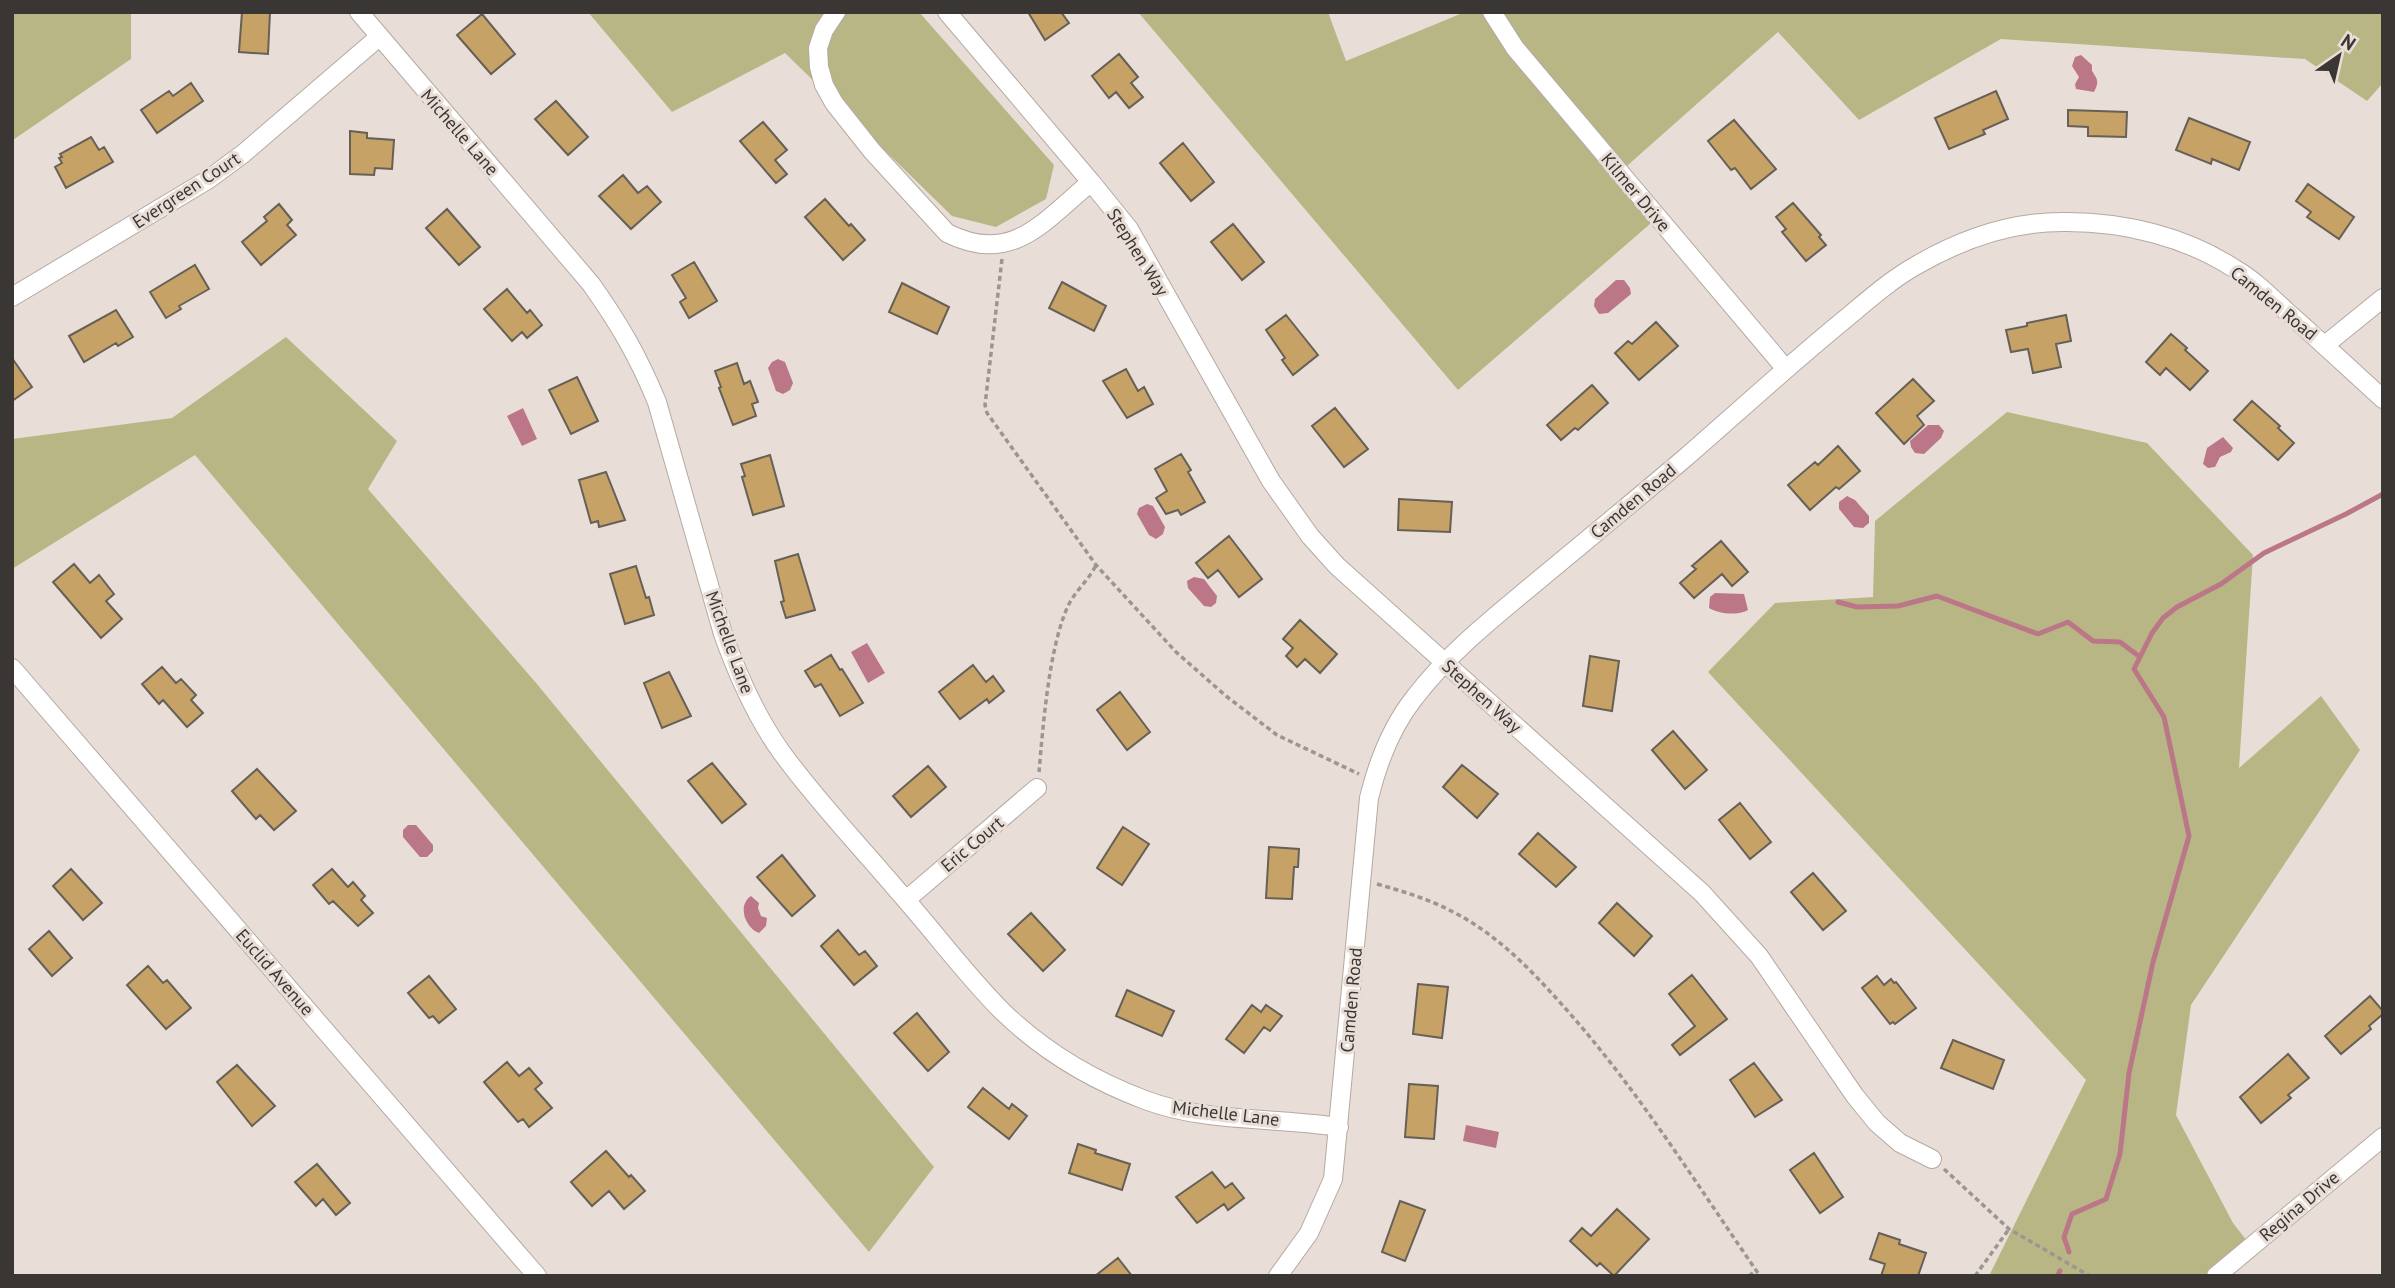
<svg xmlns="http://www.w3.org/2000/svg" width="2395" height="1288" font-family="'PT Sans',sans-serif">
<rect width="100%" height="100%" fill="#e9ded7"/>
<!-- green -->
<path fill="#b9b686" d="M12,12H131V59L13,140Z
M588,12H919L1054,165L1046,199L996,227L952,216L785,53L672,112Z
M1138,12H1328L1346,61L1465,12H2383V83L2367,101L2305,59L2001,39L1859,120L1778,32L1619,173L1657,218L1458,390Z
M286,337L397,441L368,489L537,684L934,1167L869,1252L195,455L12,569V439L172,418Z
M2007,412L2147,443L2253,555L2239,768L2321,696L2360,750L2191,1005L2176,1115L2233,1223L2251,1246L2214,1276H1989L2086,1080L1708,672L1775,603L1873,597L1875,521Z"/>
<!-- water -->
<path fill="#bb7687" d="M2081,55L2092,65V71C2098,80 2099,82 2094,92L2076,89L2075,84L2079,77L2072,66L2075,57Z
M1616,280H1624L1630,288L1631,294L1608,313L1599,314L1594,306L1595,299Z
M778,359L785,362L793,383L790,390L783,394L776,391L768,368L772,362Z
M523,408L537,439L522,446L507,416Z
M1928,425H1939L1944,431L1941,438L1924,454L1915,453L1911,447L1910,441Z
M2223,437L2233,448L2231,452L2220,457L2215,467L2208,468L2203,464L2207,448Z
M1847,496L1855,500L1869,516V523L1863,528L1854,527L1839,509V502Z
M1147,504L1153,506L1165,527L1163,534L1156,539L1149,535L1137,514L1139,508Z
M1194,577L1204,579L1217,596L1216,603L1211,607L1204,606L1188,588L1187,581Z
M1715,593L1744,594L1748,610C1737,616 1719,614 1709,608L1710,597Z
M867,643L885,673L868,683L851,652Z
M408,825H416L433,845V851L427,857H420L403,837V830Z
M751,896L759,903L758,908L761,916L767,918L766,926L759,933C745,928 737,905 751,896Z
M1466,1125L1499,1132L1496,1148L1463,1141Z"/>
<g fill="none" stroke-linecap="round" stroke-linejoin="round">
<!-- stream -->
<path stroke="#bb7687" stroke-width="5" d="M1838,602L1857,607L1898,606L1937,596L2038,634L2068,622L2093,641L2120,642L2140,657
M2069,1252L2064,1237L2072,1214L2106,1199L2120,1154L2129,1073L2153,962L2189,836L2164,717L2134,669L2152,633L2163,618L2177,607L2221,584L2264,553L2346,514L2383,494
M2057,1276L2060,1271"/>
</g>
<!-- building -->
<path fill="#c7a267" stroke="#666057" stroke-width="2" d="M242,12H270L268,54L239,52Z
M1028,12H1061L1069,23L1045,40Z
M482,14L515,54L491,74L457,35Z
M1119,54L1138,77L1131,83L1143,97L1129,108L1116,92L1109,98L1092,76Z
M191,83L203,101L157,133L141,110L169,91L173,96Z
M1996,91L2008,119L1983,130L1985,134L1949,149L1935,118Z
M556,101L588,137L568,155L535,119Z
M2068,110L2127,112L2126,137L2088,136V127L2068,126Z
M2189,118L2250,142L2239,170L2212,159L2211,164L2176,150Z
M1734,120L1776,169L1751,189L1735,168L1731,170L1708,141Z
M763,122L787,150L775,160L787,174L776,183L740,141Z
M350,131L367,133V138L394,140L392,169L375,168L374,175L350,174Z
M91,137L99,150L104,147L113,162L66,188L55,167L62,163L59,158L62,157L60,154Z
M1183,143L1214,182L1191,201L1160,163Z
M623,175L638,193L647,186L661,202L631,229L599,196Z
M2308,184L2354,217L2339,239L2307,217L2311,212L2296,201Z
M825,199L849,226L851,224L865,240L843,260L805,217Z
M1793,203L1821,235L1819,237L1826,245L1806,261L1782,232L1786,229L1776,217Z
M279,204L292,220L287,225L296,235L261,265L242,242L267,221L264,217Z
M447,209L480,247L459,265L426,228Z
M1233,224L1264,262L1242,280L1211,242Z
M694,262L717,301L689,318L680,302L686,298L672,275Z
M195,265L209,289L179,306L181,309L166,318L150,292Z
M1062,282L1106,306L1094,331L1049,308Z
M902,283L949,307L937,334L889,312Z
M507,289L527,313L530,310L542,325L527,338L522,332L512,341L484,309Z
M116,310L133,337L118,346L116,343L84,362L69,336Z
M1286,315L1318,355L1293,375L1282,360L1285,358L1266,330Z
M2066,315L2071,341L2056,344L2061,367L2033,373L2028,349L2011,352L2006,330L2027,326V323Z
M1656,322L1678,346L1639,380L1615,353L1628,341L1632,344Z
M2171,334L2187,348L2185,350L2208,371L2190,390L2166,368L2160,375L2146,362Z
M12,358L32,387L12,401Z
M737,363L744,384L750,381L758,402L752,404L756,416L733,425L719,388L721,387L715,371Z
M1126,369L1138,391L1144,387L1153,404L1127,418L1103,381Z
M577,377L598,421L571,434L549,390Z
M1913,379L1934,401L1917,416L1924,425L1904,444L1876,413Z
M1592,385L1608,403L1578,430L1575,428L1561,440L1547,425Z
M2252,401L2280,426L2278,428L2294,443L2278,460L2234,420Z
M1335,408L1368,449L1344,467L1312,426Z
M1838,446L1860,471L1839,489L1836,487L1810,510L1788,485L1815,462L1818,465Z
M1181,454L1191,470L1188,472L1205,502L1181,515L1178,510L1166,514L1156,498L1167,491L1155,469Z
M770,455L784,506L753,515L742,477L745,476L741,464Z
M606,472L625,520L599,527L598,521L591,523L579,480Z
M1399,499L1452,502L1450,532L1398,530Z
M1229,536L1262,579L1239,597L1218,570L1208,578L1196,563Z
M1721,541L1748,572L1732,586L1722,574L1694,598L1680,583L1696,569L1692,566Z
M798,554L815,610L786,618L781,602L784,601L775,561Z
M74,564L90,583L99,575L114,594L106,601L122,619L101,638L53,582Z
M636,566L646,598L649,597L654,615L625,624L610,574Z
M1300,620L1337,654L1320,673L1305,659L1297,667L1286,656L1293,648L1283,639Z
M831,655L840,670L842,669L863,703L840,716L821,684L815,687L805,671Z
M1590,656L1619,661L1612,711L1583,706Z
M973,665L986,682L993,676L1004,691L989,703L987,699L960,719L939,692Z
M162,667L176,683L181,679L196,695L191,700L203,713L187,727L163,700L159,704L142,684Z
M669,672L691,716L662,728L644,683Z
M1120,692L1150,732L1127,750L1097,710Z
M1673,731L1707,770L1685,789L1652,750Z
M712,763L746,804L722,823L688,781Z
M1462,765L1498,794L1477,818L1443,787Z
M928,766L946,787L911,817L893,796Z
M257,769L296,811L274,830L260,815L256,819L232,791Z
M1740,803L1771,842L1750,859L1719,820Z
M1123,827L1149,844L1122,885L1097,868Z
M1538,833L1576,867L1556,887L1519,854Z
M1269,847L1299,849L1298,867H1294L1292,899L1266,898Z
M782,855L815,896L792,916L757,877Z
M71,869L102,903L83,920L53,886Z
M332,869L348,887L353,882L365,896L361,900L373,913L358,926L333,901L329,904L313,885Z
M1813,873L1846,911L1823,930L1791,892Z
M1617,903L1652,936L1634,956L1599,923Z
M1031,913L1065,950L1043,971L1008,934Z
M838,930L859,955L865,951L877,966L854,985L821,946Z
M49,931L72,958L52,976L29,949Z
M148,966L163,983L167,980L191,1008L166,1029L127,985Z
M1692,975L1727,1019L1680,1055L1672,1045L1695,1026L1669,994Z
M429,976L456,1009L439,1023L433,1016L429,1018L408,993Z
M1877,976L1884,985L1891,979L1894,983L1896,982L1916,1008L1895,1024L1893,1022L1890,1024L1862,988Z
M1418,984L1448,987L1442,1038L1413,1034Z
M1127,990L1174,1011L1162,1036L1116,1016Z
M2370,996L2383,1011V1014L2369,1026L2371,1029L2341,1054L2325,1036Z
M1252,1005L1261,1012L1266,1005L1282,1016L1270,1031L1264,1027L1244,1053L1226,1039Z
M917,1013L949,1052L928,1071L894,1033Z
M1953,1040L2004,1060L1993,1089L1941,1068Z
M2288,1054L2309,1078L2288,1095L2291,1098L2261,1123L2240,1097Z
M507,1062L519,1076L529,1068L542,1083L535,1089L552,1108L529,1127L523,1119L518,1122L484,1082Z
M1754,1063L1782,1100L1755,1117L1730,1080Z
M237,1065L275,1106L252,1126L217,1082Z
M1409,1084L1438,1086L1434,1139L1405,1137Z
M983,1088L1009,1109L1012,1104L1027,1116L1009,1139L968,1107Z
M1078,1144L1096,1150L1095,1153L1130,1164L1122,1190L1069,1173Z
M606,1151L629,1177L631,1175L645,1191L624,1209L609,1191L592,1206L571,1182Z
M1814,1153L1843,1197L1820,1213L1790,1170Z
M317,1164L350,1203L336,1215L323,1199L316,1206L295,1182Z
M1212,1172L1225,1188L1232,1183L1244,1198L1228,1210L1224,1204L1197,1223L1176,1197Z
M1400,1201L1425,1210L1405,1261L1382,1252Z
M1617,1209L1649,1239L1614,1276L1600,1263L1597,1266L1570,1241L1582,1228L1591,1236Z
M1879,1233L1900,1240L1899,1244L1926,1253L1918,1276H1881L1885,1264L1870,1259Z
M1118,1258L1132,1276H1095Z"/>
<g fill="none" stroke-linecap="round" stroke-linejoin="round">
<defs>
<path id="minor" d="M359,12L591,284C620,325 638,356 657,402L723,634C738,676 756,717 782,753C817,801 859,845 898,891C933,930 965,974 1002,1011C1043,1051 1092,1080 1145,1100C1206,1123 1275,1117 1339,1127
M836,12L824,30L818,48L819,67L824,85L834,103L872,151L947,233C1012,266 1044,221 1091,182
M947,12L1091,182L1129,229L1271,481L1310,536L1337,566L1702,893L1759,956L1855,1096L1877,1123L1900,1143L1932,1159
M1492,12L1515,48L1785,368
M12,297L209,179L244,153L379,37
M2325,345L2383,298
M12,668L537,1276
M906,900L1037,788
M1278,1276L1309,1233L1333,1179L1369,798C1378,761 1391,727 1415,697C1447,655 1488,622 1529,588C1581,545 1633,502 1685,458C1738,412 1789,365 1844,320C1867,301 1890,280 1917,265C1962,239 2014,221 2067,222C2125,222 2186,237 2235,269C2254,280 2270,296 2286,311C2319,340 2351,370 2383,399
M2216,1276L2383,1137"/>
</defs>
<!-- minor casing -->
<use href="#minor" stroke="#b4a9a3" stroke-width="20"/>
<!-- path -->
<path stroke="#9d958f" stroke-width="3.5" stroke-dasharray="5 3.5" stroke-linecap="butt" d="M1002,259L985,405L987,413L1096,565L1176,652L1226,696L1277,735L1359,774
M1039,772C1043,726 1049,647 1068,606C1075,591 1089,580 1096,565
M1377,884C1405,892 1432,900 1457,914C1500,937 1533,972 1565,1008C1639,1091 1697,1185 1760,1276
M1944,1169L2009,1229L2090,1276
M1749,1276L1757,1270
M1975,1276L2009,1229"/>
<!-- minor -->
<use href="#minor" stroke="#fff" stroke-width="18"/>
</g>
<g text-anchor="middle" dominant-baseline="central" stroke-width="6" stroke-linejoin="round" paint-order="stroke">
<!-- street labels -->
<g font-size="18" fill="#3a3633" stroke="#e9ded7">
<text transform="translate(460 132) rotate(49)">Michelle Lane</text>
<text transform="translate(186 190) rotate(-33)">Evergreen Court</text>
<text transform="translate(1636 192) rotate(50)">Kilmer Drive</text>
<text transform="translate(1138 252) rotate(58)">Stephen Way</text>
<text transform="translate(2274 303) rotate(39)">Camden Road</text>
<text transform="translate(1633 501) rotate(-40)">Camden Road</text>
<text transform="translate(730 642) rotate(70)">Michelle Lane</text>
<text transform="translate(1482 696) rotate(42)">Stephen Way</text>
<text transform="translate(972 844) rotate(-40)">Eric Court</text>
<text transform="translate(275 972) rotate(49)">Euclid Avenue</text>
<text transform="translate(1351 1000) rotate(-85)">Camden Road</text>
<text transform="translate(1226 1113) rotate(7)">Michelle Lane</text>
<text transform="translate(2299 1206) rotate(-40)">Regina Drive</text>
</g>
</g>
<!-- border -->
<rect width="2395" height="1288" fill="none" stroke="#3a3633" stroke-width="28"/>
<!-- north arrow -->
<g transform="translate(2339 56) rotate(34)" stroke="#e9ded7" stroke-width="5" paint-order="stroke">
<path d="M0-5L12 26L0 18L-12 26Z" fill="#3a3633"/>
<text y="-10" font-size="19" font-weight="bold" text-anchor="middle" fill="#3a3633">N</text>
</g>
</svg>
